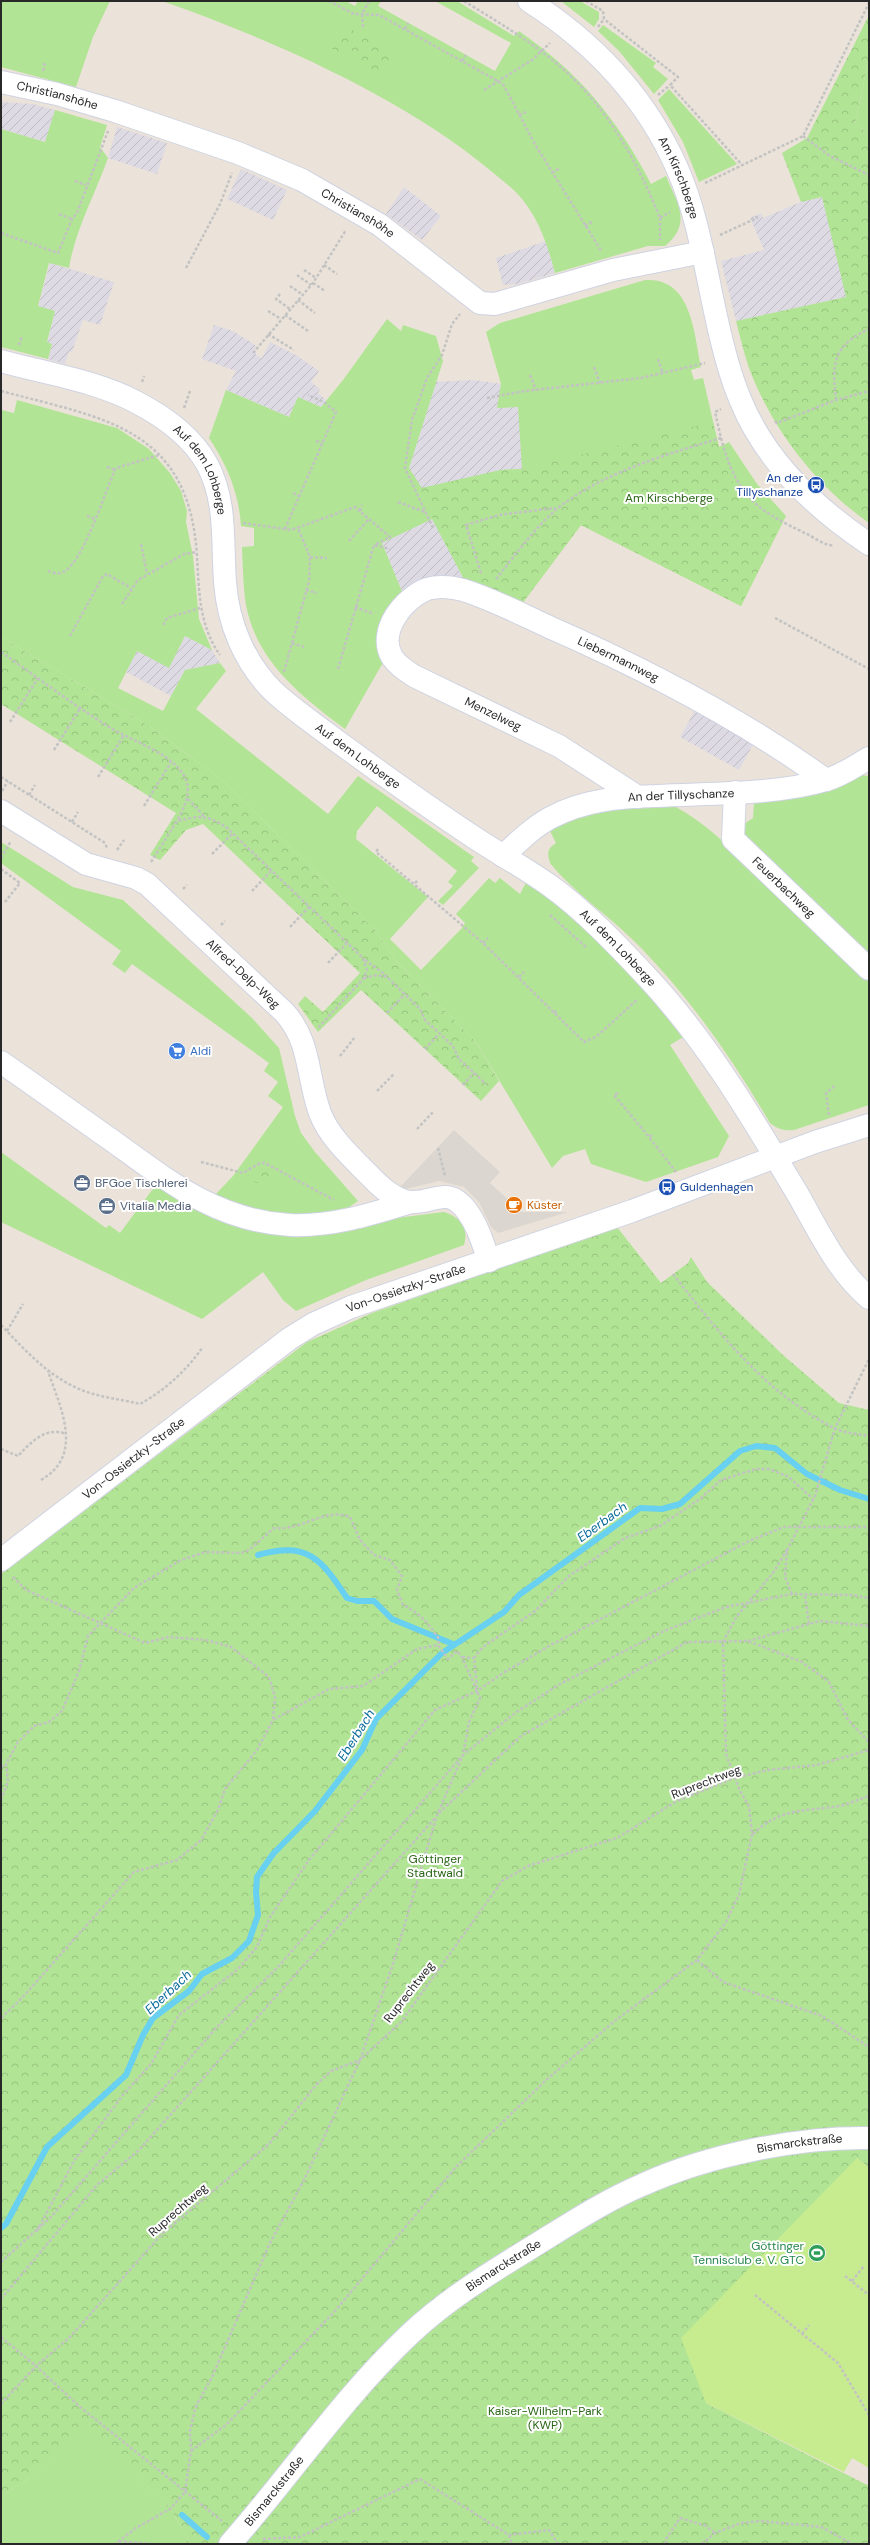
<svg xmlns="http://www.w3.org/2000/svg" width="870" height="2545" font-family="'DM Sans',sans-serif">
<defs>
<pattern id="industrial-furrows" width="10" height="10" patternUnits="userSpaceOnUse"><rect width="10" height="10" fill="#dddae3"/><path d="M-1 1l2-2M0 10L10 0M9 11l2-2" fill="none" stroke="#bebbc3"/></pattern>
<pattern id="forest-crowns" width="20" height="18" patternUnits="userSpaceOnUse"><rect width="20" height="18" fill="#b1e494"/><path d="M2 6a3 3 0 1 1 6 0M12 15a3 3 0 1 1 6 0" fill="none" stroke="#98c480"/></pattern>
</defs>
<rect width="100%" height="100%" fill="#ebe3d9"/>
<!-- industrial -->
<path fill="url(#industrial-furrows)" d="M1,102L33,104L55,110L46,142L1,129Z
M117,127L167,143L157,174L108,158Z
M241,169L287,190L273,220L227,199Z
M404,187L441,216L422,240L386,214Z
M822,197L847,297L736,321L721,261L764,250L750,218L761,213L763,218L801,202Z
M546,241L555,273L518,284L503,285L496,258Z
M50,263L114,282L100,325L83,320L72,352L69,351L65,364L48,359L52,344L47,343L55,311L38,307Z
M214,325L233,331L255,345L256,355L262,358L270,342L296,355L319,371L311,382L320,389L318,393L326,400L321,407L298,397L289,417L226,390L236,371L202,359Z
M474,380L501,384L497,408L518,406L523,469L501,470L422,489L409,468L436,382Z
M432,518L465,581L403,594L382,543Z
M185,636L212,650L220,663L185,670L171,696L126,672L137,651L169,667Z
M697,707L755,741L739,770L680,737Z"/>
<!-- grass -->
<path fill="#b1e494" d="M1,1H110L93,37L76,87L1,67Z
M162,1H346L355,6L358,1H381L378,6L495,71L511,43L435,1H457L514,36L519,31C579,73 617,118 651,184L666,176C677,203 693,223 665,246H648L555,273C548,247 540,221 522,199C512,187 498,177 486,167C400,96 268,38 162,1Z
M561,1H580L599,12V19L594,27Z
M603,25L656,63L653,67L668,79L654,94L619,51L598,31Z
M869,58V134L855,124Z
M669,89L737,164L699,182L683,142L658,100Z
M55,110L107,125L100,147L108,158C95,195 75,230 69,268L49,263L38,306L55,311L47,342L52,344L48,359L1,347V129L45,142Z
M645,280C692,277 694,333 701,367L691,370L694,380L703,378L719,447L729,442L757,484L786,516L741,606L581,525L521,605L465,581L432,519L382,543L403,594L385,659L345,729C301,696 257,662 246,605C243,586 243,566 242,547L254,546V528L241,526C239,493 227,465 209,438L226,390L289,417L298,397L321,407L343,380L387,319L401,331L403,325L436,336L443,361L409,468L422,488L501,470L522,469L518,407L497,408L501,384L486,332L500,323Z
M17,400L117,428L149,449L170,473L181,491L187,511L186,522L193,556L199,619L212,650L185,636L169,668L137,651L118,688L163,711L185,670L220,663L226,671L196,709L328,814L358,776L474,857L471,861L479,868L443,905L438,901L453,886L448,882L457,871L377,806L357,831L356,839L428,897L390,939L421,970L462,928L465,923L456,914L489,878L495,883L500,878L520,894L527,881C588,922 639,980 685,1036L670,1045L729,1136L718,1157L646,1182L591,1164L585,1149L563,1156L552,1168L476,1042L397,962L375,930L222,780L146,724L1,637V410L14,413Z
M861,775L869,776V956L743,838L744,824L753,818L754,803C793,800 825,792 861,775Z
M674,806C705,822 730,848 755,871C794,907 832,943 869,981V1105L794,1130C783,1131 778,1129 770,1123C733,1060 693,1002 643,950C614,919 576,895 550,863C547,853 547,849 556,843L550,831C579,806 638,807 674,806Z
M1,842L73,887L123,900L252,1018L279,1048L295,1116L301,1133L315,1152L358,1201L345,1210L381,1220L444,1212C460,1217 469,1228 464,1245L366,1280L296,1311L283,1300L263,1272L202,1319L1,1222V1152L106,1228L109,1225L120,1233L152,1190L181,1178L216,1194L233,1176L283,1107L268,1096L278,1082L264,1071L269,1063L132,964L125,973L112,964L121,951L1,863Z
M86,2425L170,2509L188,2538L185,2544H1V2496L27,2480Z"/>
<!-- forest -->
<path fill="url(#forest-crowns)" d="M869,15V58L855,124L869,134V523C815,485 772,429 749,368C744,353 740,337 736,321L846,297L822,197L801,202L782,153L807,138Z
M343,25L393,52L381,75L331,48Z
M713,422C722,463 729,487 761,515L759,519L778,531L741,606L581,525L521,605L465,581L418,489L501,470L523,469Z
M1,637L146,724L222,780L375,930L397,962L476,1042L499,1081L481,1101L361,990L318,1032L298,1004L305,996L323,1012L360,973L203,824L186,830L160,860L150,855L176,813L1,704Z
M260,1165L278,1173L268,1186L244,1179Z
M617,1227L661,1283L688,1263L691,1257L707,1282L783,1355L839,1403L869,1410V2168L857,2158L706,2403L869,2486V2544H185L188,2538L170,2509L86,2426L27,2480L1,2496V1574L307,1342L372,1313Z"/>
<!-- pitch -->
<path fill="#c7ec8f" d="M857,2158L869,2168V2468L852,2458L844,2472L706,2403L681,2338Z"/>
<!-- plaza -->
<path fill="#dbd6d0" d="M454,1130L500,1172L490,1183L522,1212H568L498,1233L491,1227L479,1202L464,1187L439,1181L406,1189L400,1187Z"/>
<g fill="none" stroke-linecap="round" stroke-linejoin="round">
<!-- stream -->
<path stroke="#68d0f1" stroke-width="6" d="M258,1555C308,1541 321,1559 347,1598L357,1601H374L392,1619L453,1644
M1,2228L6,2224L47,2147L126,2075L143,2035L153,2018L189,1991L202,1974L232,1958L249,1941L258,1915L256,1892L257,1877L273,1854L315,1811L362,1750L376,1719L442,1653L504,1612L519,1595L640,1508L662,1509L680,1504L740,1451L756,1446L775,1448L807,1474L840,1490L869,1499
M182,2515L207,2537"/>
<defs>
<g id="street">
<path id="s1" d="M529,1C593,42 646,98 677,168C698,215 705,267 716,316C722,344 729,373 740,399C765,461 815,508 869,544"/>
<path id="s2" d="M1,82L57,94L115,111L238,153L302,180L380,225L480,303L495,304L613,270L703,252"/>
<path id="s3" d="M1,361C44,373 97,381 136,402C163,416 192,437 207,464C227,501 222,542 225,582C228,623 244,662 273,691C292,709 316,725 337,741C382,774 428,807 475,838C499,854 525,868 549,885C584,910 618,946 647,977C707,1041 752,1118 797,1193C818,1229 836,1270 869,1298"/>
<path id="s4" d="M735,792L733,839L869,969"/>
<path id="s5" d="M638,797L559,746L414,676C406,671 397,665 392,657C377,631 404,598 427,589C438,586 452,587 463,590C492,599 521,614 549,627C645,669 740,718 826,780"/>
<path id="s6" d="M1,811L86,864L136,878L147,884L284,1012C311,1041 307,1078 320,1113C330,1140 358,1163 377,1183C385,1191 400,1202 412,1202C435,1203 447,1185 467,1211C478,1226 483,1244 489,1261"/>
<path id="s7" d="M503,856C518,842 532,828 550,818C583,800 620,797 656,796C709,793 776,795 826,780C841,776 855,766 869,758"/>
<path d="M1,1062C37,1087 73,1113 110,1139C167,1180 216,1221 290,1225C332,1227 372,1214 411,1202"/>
<path id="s8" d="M1,1560L289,1339L313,1324L351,1307L632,1211L815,1142L869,1125"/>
<path id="s9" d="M230,2544C291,2475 343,2397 410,2334C445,2301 488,2274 529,2249C565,2227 602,2202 642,2185C708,2155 797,2137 869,2138"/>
</g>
</defs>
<!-- street casing -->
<use href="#street" stroke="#cfd3e2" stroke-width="24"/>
<!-- path -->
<path stroke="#c3c3c3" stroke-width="2.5" stroke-dasharray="3 2" stroke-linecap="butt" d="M329,1L354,14L379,15L503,84L536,146L602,252
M464,1C498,22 532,42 562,68C608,108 638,163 660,218L670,212
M586,1L603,11L604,19L678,77L670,85L743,166
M363,27L362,14L369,1
M598,27L604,19
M405,29L408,23
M462,61L466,55
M43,71L45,62
M484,90L532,60L550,43
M658,95L670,85
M519,115L526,112
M803,136L830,156L869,175
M552,173L560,168
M75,181L86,185
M705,183L803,136L869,3
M59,214L72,219
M660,218V240
M585,226L593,221
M1,233L58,253L72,219L77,213L108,131
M720,235L757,218L756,215
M324,265L337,274
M186,268L220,204L232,173
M304,270L316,278
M297,275L311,285
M313,283L325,291
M290,286L303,295
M280,294L276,299L290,309
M298,300L315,313
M268,311L281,319
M285,315L308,331
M268,334L294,350
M19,345L22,336
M253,353L313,283L346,230
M658,359L663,374
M594,367L600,383
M530,375L536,390
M142,382L144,376
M1,391C105,419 189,427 197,556C199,590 199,626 220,655
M487,398L525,391L641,378L705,363
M836,400C832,364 832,346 869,329
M184,408L190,391
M775,421L777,423L836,400L869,391
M721,438C737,497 756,510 809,535C814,538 828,547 833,545
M316,441L322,443
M107,467L115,470
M293,493L299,496
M398,502L425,512
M360,511L362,505
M87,516L95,519
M243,523L291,530L355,507L390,537L374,545
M433,528L405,468L412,420L427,378L442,355L452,324L460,314
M285,529L336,412L324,402L308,395
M349,541L369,519
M141,544L147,574
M310,557L327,558
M48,571C51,572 56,574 60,573C81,571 106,488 116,468L159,455
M481,573L466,525L499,515L554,508L557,510
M496,579C517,553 539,521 566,502C611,470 668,454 721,438L715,412L721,409
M306,590L317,593
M122,604L138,580L184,554L197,552
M355,607L374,614
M775,618L869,669
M163,625L167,618L200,608
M70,636L103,576L107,574L131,588
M292,643L304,647
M1,652C37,677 72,704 109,727C131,741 176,754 186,780C191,795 184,807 177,821
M338,669L374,545L390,549
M284,672L309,581L310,557L298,528
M10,722L38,678
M54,750L81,707
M1,777L105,843L107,848
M98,777L124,735
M2,791L8,781
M29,795L35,785
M188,799L204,816
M144,806L171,762
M72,822L78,812
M378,849L376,852L483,943L584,1042L596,1037L638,999
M117,850L124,840
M212,854L232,834
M1,858L11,841
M151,862L177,821C200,816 205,814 226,827L363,958L367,970L364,978L318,1028
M1,869L20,883L5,902
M415,883L418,880
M183,889L187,885
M252,891L271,871
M550,915L587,948
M221,925L225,921
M290,927L309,907
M483,943L488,938
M365,960L387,976
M328,963L347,943
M519,977L524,972
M364,978L377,975L387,977L420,1009L425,1020L453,1046L459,1059L486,1084
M387,1013L405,994
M554,1013L557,1010
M425,1049L439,1034
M340,1056L355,1037
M463,1085L474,1073
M377,1091L394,1074
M618,1093L614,1095L649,1137
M829,1115L826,1093L836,1085
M417,1129L434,1111
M652,1135L649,1137L676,1172
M438,1148L445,1176
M201,1162L243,1173L260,1163H265L334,1200
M673,1274C720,1334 764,1392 834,1428C844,1433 858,1434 869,1436
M1,1325C24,1349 46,1374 77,1388C96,1397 120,1399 140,1404C164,1391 187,1370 202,1348
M7,1331L23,1304
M1,1449L18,1456C31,1442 46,1426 66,1434
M41,1480C85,1455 60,1407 48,1371
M13,1577L26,1590L145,1643L169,1637L206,1640L231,1647L269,1677L275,1697L273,1720
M792,1594L785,1577L787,1550L815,1496L835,1428L869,1359
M805,1596L809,1624
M748,1641L820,1621L869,1626
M462,1657L474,1658
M477,1688L474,1658L483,1647L535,1611L569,1576L625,1538L660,1526L700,1499L721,1480L756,1469H769L789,1477L813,1499
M1,1767L6,1764
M1,1800L8,1781L6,1764L18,1742L34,1726L49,1722L62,1711L79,1671L88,1636L134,1588L181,1560L206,1552L241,1553L249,1550L274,1528C303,1531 324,1507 350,1517L360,1540L374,1555L390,1560L402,1576L397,1590L403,1605C420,1613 429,1624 439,1639L438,1645L448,1659L457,1651L462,1657L480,1698L469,1722L463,1755L437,1815L393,1964L360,2060L304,2180L269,2245L212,2377L196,2406L190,2430L191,2451L185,2492L170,2509L136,2528L115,2544
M439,1813L521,1736L687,1642L748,1641L802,1662L829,1682L848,1720L869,1742
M753,1834C781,1807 804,1812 839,1806C849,1804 859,1799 869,1796
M697,1960L723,1982L822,2016L869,2047
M1,2018L22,1998L134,1872L177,1860L201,1840L218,1810L225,1789L257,1750L273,1720L329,1689L363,1686L417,1649L438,1645
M37,2231L74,2161L122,2096L151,2064L179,2015L238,1969L257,1947L270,1917L309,1860L435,1710L477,1691L503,1673L549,1646L749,1541L784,1527H865L869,1529
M1,2262L51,2217L217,2027L278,1967L463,1755L515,1713L560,1684L664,1631L726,1607L792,1594L851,1595L869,1598
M845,2276L869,2295
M852,2281L864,2266
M755,2295L838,2363L869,2415
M1,2299L97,2185L139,2150L436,1817
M802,2334L809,2325
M1,2337L36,2366L80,2407L222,2521
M1,2404L36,2366L70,2337L162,2234L269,2144L316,2085L331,2071L360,2060L401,2022L502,1881L528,1866L617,1838L677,1801L735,1778L768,1770L817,1765L869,1750
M191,2451L227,2424L335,2311L455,2168L544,2082L617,2019L697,1960L726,1922L739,1895L752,1834L749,1806L740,1791L726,1754L723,1642L737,1616L773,1573L787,1550
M509,2535L512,2544
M263,2539L300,2537L420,2479L509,2535L549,2530L558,2544
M119,2541L152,2544
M666,2544V2539L680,2518L706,2526L715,2533
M680,2544L681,2543
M702,2544L715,2533L741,2523L760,2521L821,2527L853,2544"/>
<!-- street -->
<use href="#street" stroke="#fff" stroke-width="22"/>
</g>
<!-- icons -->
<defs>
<symbol id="bus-disc" viewBox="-11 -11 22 22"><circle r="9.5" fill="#1a4fb4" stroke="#fff"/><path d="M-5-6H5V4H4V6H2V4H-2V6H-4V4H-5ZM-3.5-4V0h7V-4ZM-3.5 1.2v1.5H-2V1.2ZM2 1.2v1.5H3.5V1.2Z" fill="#fff"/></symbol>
<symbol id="supermarket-disc" viewBox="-11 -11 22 22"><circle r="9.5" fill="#3f7fe0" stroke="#fff"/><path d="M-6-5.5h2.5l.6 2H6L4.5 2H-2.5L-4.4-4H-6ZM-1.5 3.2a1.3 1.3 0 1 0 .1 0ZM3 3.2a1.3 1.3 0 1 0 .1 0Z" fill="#fff"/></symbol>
<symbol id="office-disc" viewBox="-11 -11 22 22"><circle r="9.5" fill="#5c6f8a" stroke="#fff"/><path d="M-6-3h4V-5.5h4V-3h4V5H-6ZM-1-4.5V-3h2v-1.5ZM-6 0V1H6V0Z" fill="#fff"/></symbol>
<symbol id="cafe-disc" viewBox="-11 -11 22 22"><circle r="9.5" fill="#e8710a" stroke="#fff"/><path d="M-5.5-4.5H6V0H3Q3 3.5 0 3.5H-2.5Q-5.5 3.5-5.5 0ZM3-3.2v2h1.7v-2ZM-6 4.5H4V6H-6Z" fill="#fff"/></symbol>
<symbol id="stadium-disc" viewBox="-11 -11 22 22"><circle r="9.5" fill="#2e9e5b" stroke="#fff"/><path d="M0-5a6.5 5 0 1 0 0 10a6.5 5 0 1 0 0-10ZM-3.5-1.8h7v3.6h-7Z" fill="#fff"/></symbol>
</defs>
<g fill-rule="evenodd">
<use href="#bus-disc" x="806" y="475" width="20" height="20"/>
<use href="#supermarket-disc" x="167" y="1041" width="20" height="20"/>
<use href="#office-disc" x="72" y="1173" width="20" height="20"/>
<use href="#bus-disc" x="657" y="1177" width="20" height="20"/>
<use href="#cafe-disc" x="504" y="1195" width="20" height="20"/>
<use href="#office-disc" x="97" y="1196" width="20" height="20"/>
<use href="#stadium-disc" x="807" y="2243" width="20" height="20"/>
</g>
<g text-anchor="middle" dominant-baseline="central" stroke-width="4" stroke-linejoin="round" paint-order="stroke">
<!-- street labels -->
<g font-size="12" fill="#282828" stroke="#fff">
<text stroke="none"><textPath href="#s2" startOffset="58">Christianshöhe</textPath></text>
<text stroke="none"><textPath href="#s1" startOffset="236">Am Kirschberge</textPath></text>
<text stroke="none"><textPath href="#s2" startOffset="382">Christianshöhe</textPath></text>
<text stroke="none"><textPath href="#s3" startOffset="239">Auf dem Lohberge</textPath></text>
<text stroke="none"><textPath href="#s5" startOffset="576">Liebermannweg</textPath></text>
<text transform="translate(493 714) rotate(26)">Menzelweg</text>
<text stroke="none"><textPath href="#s3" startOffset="586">Auf dem Lohberge</textPath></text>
<text stroke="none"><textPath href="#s7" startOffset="195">An der Tillyschanze</textPath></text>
<text stroke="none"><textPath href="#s4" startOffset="117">Feuerbachweg</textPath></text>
<text stroke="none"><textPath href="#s3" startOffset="910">Auf dem Lohberge</textPath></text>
<text stroke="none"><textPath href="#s6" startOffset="296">Alfred-Delp-Weg</textPath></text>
<text stroke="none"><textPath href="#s8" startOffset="491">Von-Ossietzky-Straße</textPath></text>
<text stroke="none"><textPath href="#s8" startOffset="167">Von-Ossietzky-Straße</textPath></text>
<text transform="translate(706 1782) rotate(-21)">Ruprechtweg</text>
<text transform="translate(409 1992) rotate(-52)">Ruprechtweg</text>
<text stroke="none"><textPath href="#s9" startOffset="717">Bismarckstraße</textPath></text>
<text transform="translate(178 2210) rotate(-41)">Ruprechtweg</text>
<text stroke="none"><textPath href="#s9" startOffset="393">Bismarckstraße</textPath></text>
<text stroke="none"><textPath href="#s9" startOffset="69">Bismarckstraße</textPath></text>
</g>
<!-- transit labels -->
<g font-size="12" fill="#164399" stroke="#fff" text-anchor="end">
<text x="803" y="478">An der<tspan x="803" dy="14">Tillyschanze</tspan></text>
<text x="680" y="1187" text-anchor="start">Guldenhagen</text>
</g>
<!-- park labels -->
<g font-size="12" fill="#2a6617" stroke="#fff">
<text x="669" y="498">Am Kirschberge</text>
<text x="435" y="1859">Göttinger<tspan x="435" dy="14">Stadtwald</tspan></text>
<text x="545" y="2411">Kaiser-Wilhelm-Park<tspan x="545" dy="14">(KWP)</tspan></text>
</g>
<!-- shop labels -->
<g font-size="12" fill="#366cbe" stroke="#fff" text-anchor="start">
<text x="190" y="1051">Aldi</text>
</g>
<!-- service labels -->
<g font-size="12" fill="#4e5e75" stroke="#fff" text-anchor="start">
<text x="95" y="1183">BFGoe Tischlerei</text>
<text x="120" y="1206">Vitalia Media</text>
</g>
<!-- food labels -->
<g font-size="12" fill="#c56008" stroke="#fff" text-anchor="start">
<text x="527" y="1205">Küster</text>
</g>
<!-- leisure labels -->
<g font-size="12" fill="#27864d" stroke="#fff" text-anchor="end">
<text x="804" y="2246">Göttinger<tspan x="804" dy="14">Tennisclub e. V. GTC</tspan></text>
</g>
<!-- water labels -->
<g font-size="13" font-style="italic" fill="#0a6c9b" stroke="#fff">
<text transform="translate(602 1522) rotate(-36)">Eberbach</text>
<text transform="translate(356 1735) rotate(-58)">Eberbach</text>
<text transform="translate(168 1992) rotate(-43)">Eberbach</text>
</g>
</g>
<!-- border -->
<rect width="870" height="2545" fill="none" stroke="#282828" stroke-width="4"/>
</svg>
